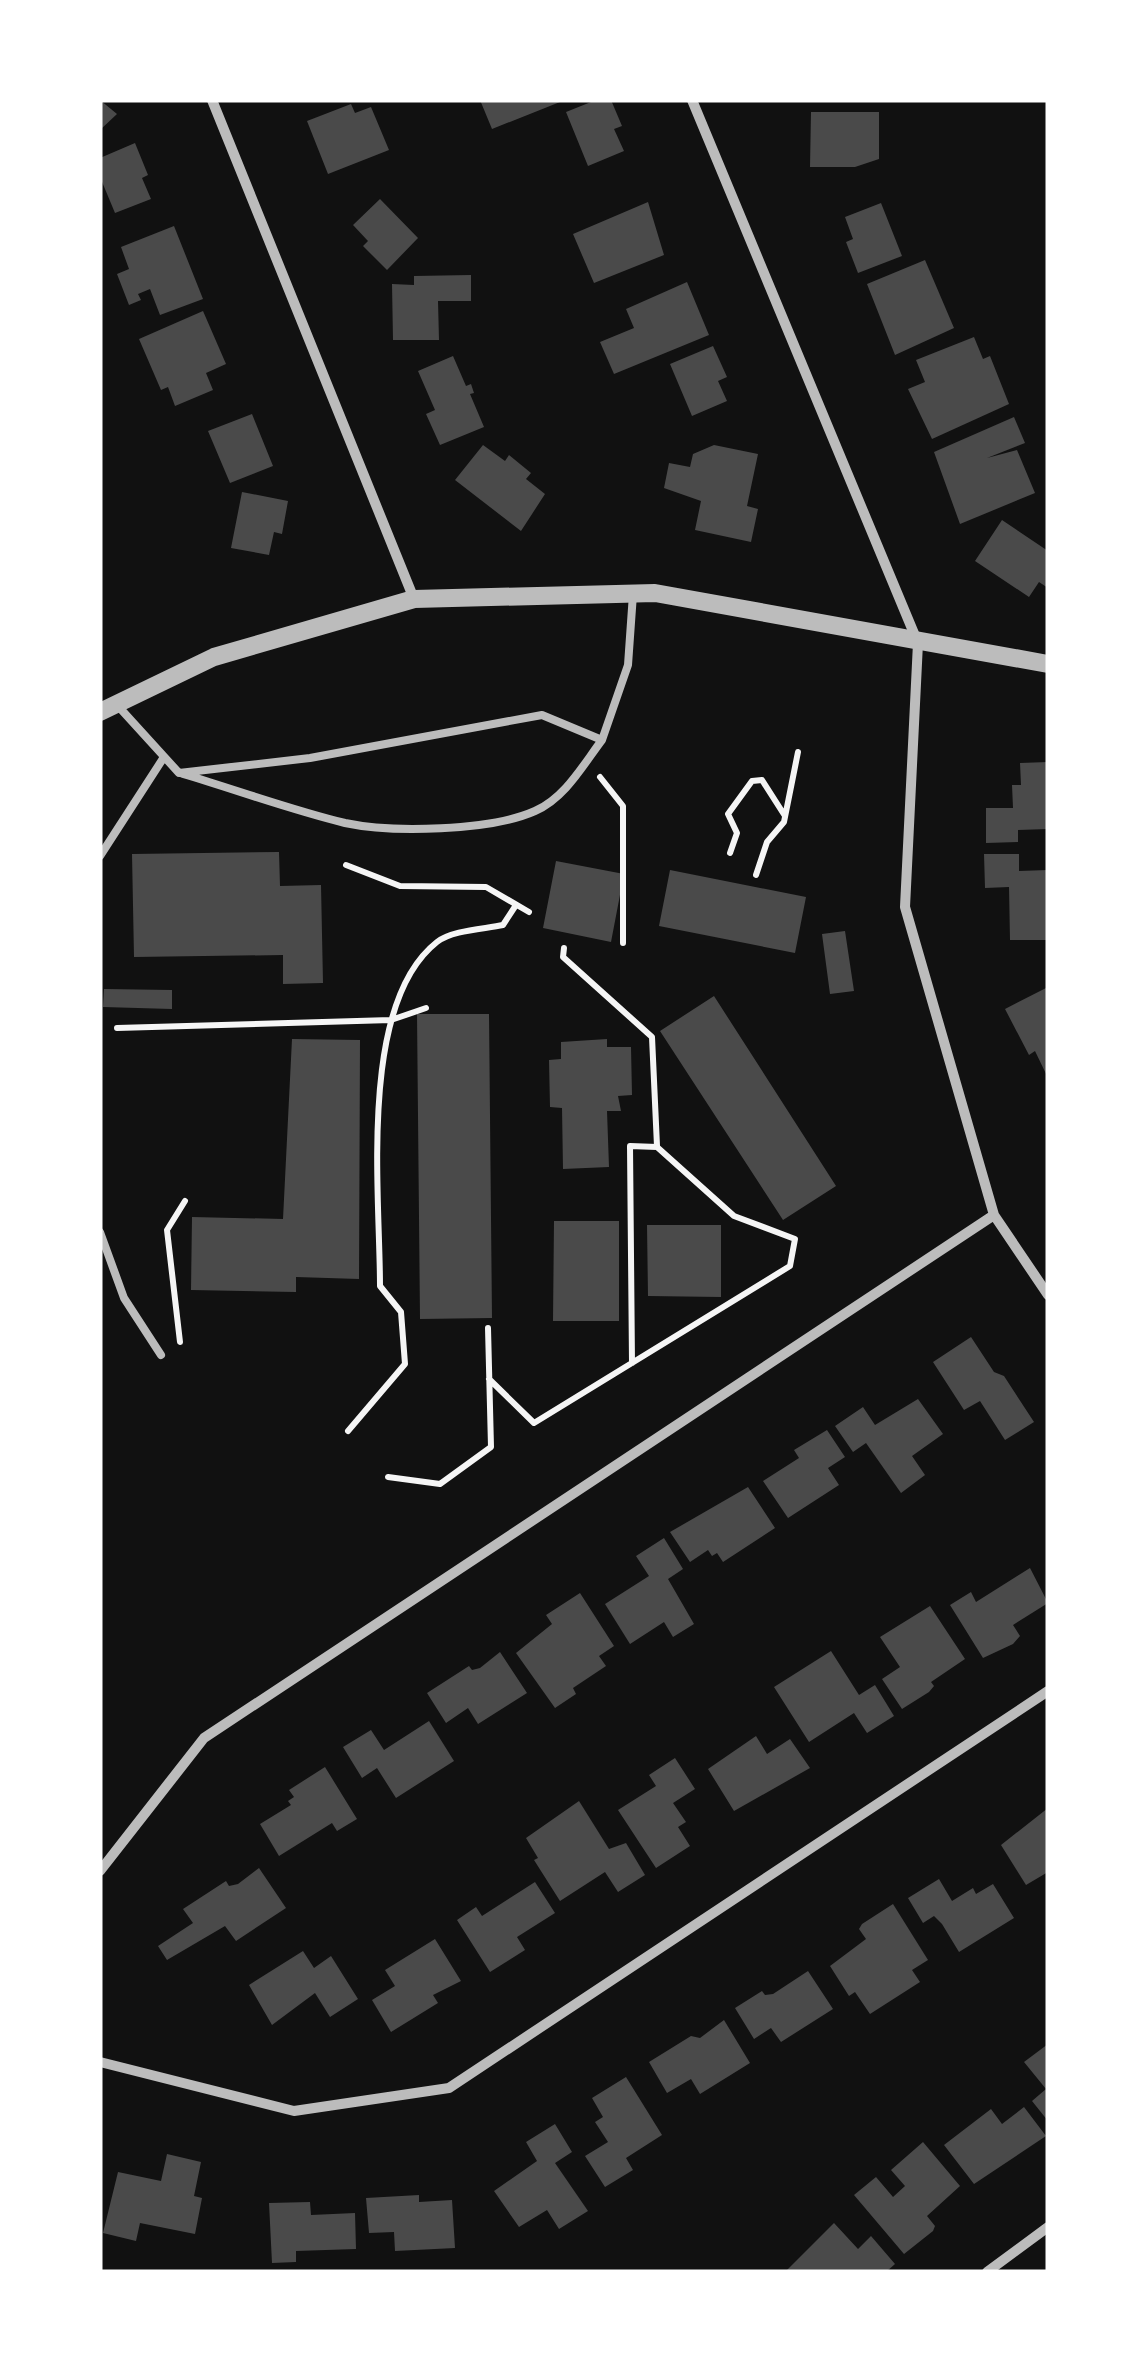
<svg xmlns="http://www.w3.org/2000/svg" width="1148" height="2372" font-family="Montserrat,sans-serif">
<rect width="100%" height="100%" fill="#111"/>
<!-- building -->
<path fill="#4a4a4a" d="M100,100L117,114L100,130Z
M480,100H565L492,129Z
M596,100H611L622,126L614,129L624,151L588,166L566,112Z
M351,104L355,113L371,107L389,150L328,174L307,121Z
M811,112H879V159L855,167H810Z
M135,143L148,175L142,178L151,199L115,213L100,177V158Z
M380,199L418,238L387,270L363,246L368,241L353,225Z
M648,202L664,255L594,283L573,234Z
M881,203L902,256L858,273L846,242L853,239L845,217Z
M174,226L203,299L160,315L150,289L138,294L141,300L129,305L117,274L129,269L121,247Z
M925,260L954,328L895,355L867,284Z
M471,275V301H438L439,340H393L392,284L414,285V276Z
M687,282L709,335L614,374L600,342L634,328L626,309Z
M203,311L226,364L206,373L213,390L175,406L168,387L161,390L139,339Z
M974,337L983,359L990,356L1009,404L932,439L908,389L925,382L916,360Z
M713,346L727,377L718,381L727,401L692,416L670,364Z
M453,356L466,386L471,384L474,393L470,394L484,427L440,445L426,414L435,410L418,371Z
M252,414L273,466L230,483L208,431Z
M1014,417L1025,443L987,458L1017,450L1035,493L960,524L934,452Z
M483,445L505,461L509,455L531,473L526,479L545,494L521,531L455,480Z
M714,445L758,454L747,506L758,509L751,542L695,530L701,501L664,488L669,463L690,467L693,454Z
M242,492L288,501L282,534L274,532L269,555L231,548Z
M1002,520L1048,551V588L1039,582L1029,597L975,561Z
M1048,762V829L1018,830V842L986,843V808H1013L1012,785H1021L1020,763Z
M279,852L280,886L321,885L323,983L283,984V955L134,957L132,854Z
M984,854H1019V871L1048,870V940H1010L1009,887L985,888Z
M556,861L624,874L611,942L543,928Z
M670,870L806,897L795,953L659,926Z
M845,931L854,991L830,994L822,934Z
M1048,987V1078L1035,1051L1029,1055L1005,1009Z
M104,989L172,990V1009L103,1007Z
M714,996L836,1186L783,1220L660,1031Z
M417,1014H489L492,1318L420,1319Z
M292,1039L360,1040L359,1279L296,1277V1292L191,1290L192,1217L283,1219Z
M607,1039V1047H631L632,1095L618,1096L621,1111H607L609,1167L563,1169L562,1108L550,1107L549,1060L561,1059V1042Z
M554,1221H619V1321H553Z
M647,1225H721V1297L648,1296Z
M971,1337L994,1372L1004,1376L1034,1422L1005,1440L980,1401L964,1410L933,1362Z
M918,1399L943,1434L912,1456L925,1475L901,1493L866,1443L853,1452L835,1426L863,1407L875,1425Z
M827,1430L845,1457L828,1468L839,1485L788,1518L763,1481L799,1458L794,1450Z
M748,1487L775,1528L723,1562L717,1553L712,1556L708,1550L690,1562L670,1532Z
M664,1538L683,1569L668,1579L694,1624L673,1637L664,1622L630,1644L605,1604L649,1576L636,1556Z
M1030,1568L1048,1603L1013,1625L1020,1636L1013,1644L983,1658L950,1605L971,1592L976,1602Z
M580,1593L614,1646L599,1656L606,1666L573,1688L576,1694L555,1708L516,1653L552,1624L546,1615Z
M930,1606L965,1659L931,1682L934,1686L929,1692L902,1709L882,1679L900,1667L880,1637Z
M831,1651L859,1695L875,1685L894,1716L867,1733L854,1713L809,1742L774,1687Z
M500,1652L527,1693L478,1724L468,1708L446,1723L427,1693L469,1666L472,1670L480,1668Z
M429,1721L454,1761L396,1798L377,1768L362,1778L343,1747L371,1730L384,1750Z
M756,1736L767,1754L790,1739L810,1768L734,1811L708,1769Z
M675,1758L695,1789L673,1803L686,1822L678,1827L690,1846L656,1868L618,1810L656,1786L649,1775Z
M325,1767L357,1819L337,1831L332,1823L279,1856L260,1824L291,1805L288,1801L294,1797L289,1790Z
M579,1801L609,1849L626,1843L645,1875L618,1892L605,1872L560,1901L534,1860L538,1858L526,1838Z
M1048,1808V1872L1026,1885L1001,1845Z
M259,1868L286,1908L236,1941L225,1926L167,1960L158,1946L193,1923L183,1909L226,1881L229,1886L238,1884Z
M939,1879L952,1901L973,1888L976,1894L993,1884L1014,1918L959,1952L942,1924L934,1916L923,1923L908,1898Z
M535,1882L555,1913L517,1937L525,1950L490,1972L457,1920L476,1907L482,1916Z
M893,1904L928,1960L912,1970L920,1982L870,2014L855,1992L849,1996L830,1966L866,1939L859,1929L862,1924Z
M435,1939L461,1981L433,1995L438,2003L391,2032L372,2000L395,1986L385,1970Z
M303,1951L314,1968L331,1956L358,1999L330,2017L315,1993L272,2025L249,1985Z
M808,1971L833,2009L781,2042L771,2028L754,2039L735,2008L762,1991L765,1995L773,1994Z
M724,2020L750,2063L700,2094L691,2079L667,2093L649,2062L691,2036L700,2038Z
M1048,2044V2121L1032,2101L1046,2089L1024,2062Z
M626,2077L662,2135L626,2158L633,2170L605,2187L585,2156L608,2142L595,2122L603,2117L592,2098Z
M1024,2107L1046,2136L974,2184L944,2145L991,2109L1002,2124Z
M555,2124L572,2152L555,2163L588,2211L559,2229L547,2210L519,2227L494,2191L537,2161L526,2142Z
M923,2142L960,2186L927,2216L935,2226L933,2231L904,2254L854,2195L876,2177L893,2197L905,2186L891,2170Z
M167,2154L201,2162L194,2196L202,2198L195,2234L140,2223L136,2241L103,2233L118,2172L161,2181Z
M419,2195V2202L452,2200L455,2248L395,2251L394,2232L369,2233L366,2198Z
M310,2202L311,2215L355,2213L356,2249L296,2251V2262L272,2263L269,2203Z
M834,2223L858,2249L871,2236L895,2264L886,2272H785Z"/>
<g fill="none" stroke-linecap="round" stroke-linejoin="round">
<!-- path -->
<path stroke="#f5f5f5" stroke-width="6" d="M600,777L623,806V943
M730,853L737,833L728,814L752,781L762,780L785,816
M346,865L400,886L486,887L529,912
M756,875L767,842L784,822L798,752
M564,948L563,957L652,1037L657,1146
M117,1028L391,1020L426,1008
M180,1342L167,1230L185,1201
M489,1379L534,1423L790,1266L795,1239L734,1216L657,1147L630,1146L632,1363
M348,1431L405,1364L401,1312L380,1286C380,1193 358,1004 437,942C452,930 485,929 503,925L516,905
M388,1477L440,1484L491,1447L488,1328"/>
<!-- service -->
<path stroke="#bcbcbc" stroke-width="8" d="M118,706L179,773L310,758L542,715L602,740L628,665L633,594
M183,774C237,790 291,810 345,823C392,833 490,831 535,811C565,798 583,765 602,740
M100,856L164,757
M100,1232L124,1298L161,1355"/>
<!-- minor -->
<path stroke="#bcbcbc" stroke-width="10" d="M212,100L414,599
M692,100L918,643L905,907L994,1215L1048,1295
M100,1871L204,1738L994,1215
M100,2062L294,2111L449,2088L1048,1691
M987,2272L1048,2227"/>
<!-- tertiary -->
<path stroke="#bcbcbc" stroke-width="18" d="M100,712L214,657L414,599L655,593L1048,664"/>
</g>
<!-- border -->
<rect width="1148" height="2372" fill="none" stroke="#ffffff" stroke-width="205"/>
</svg>
